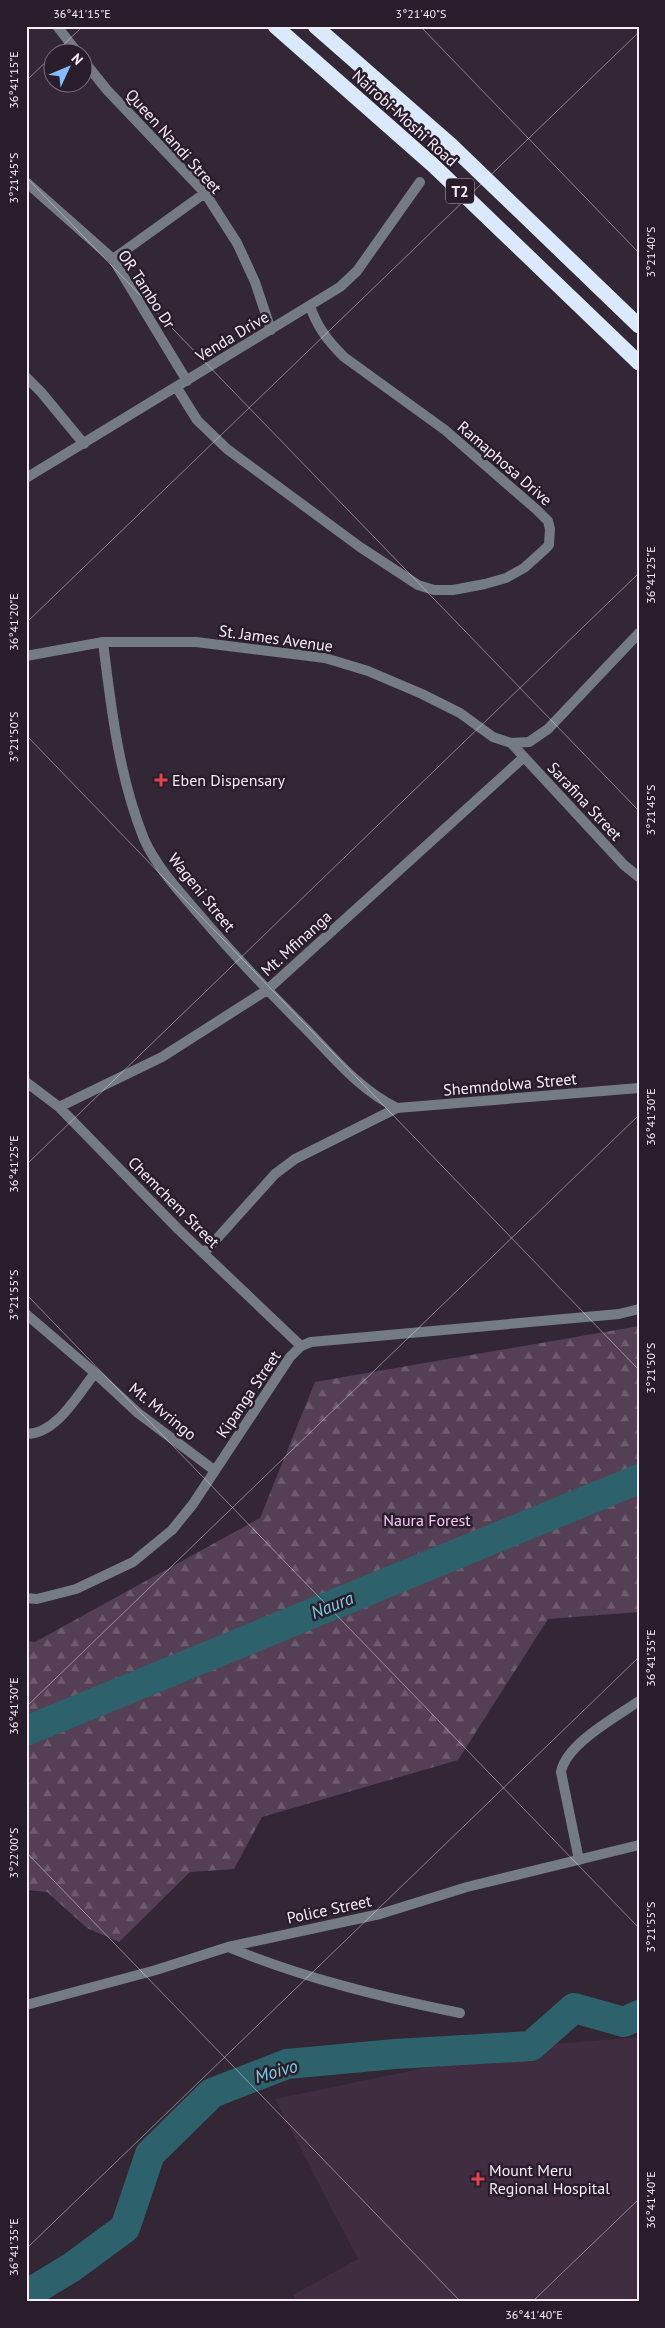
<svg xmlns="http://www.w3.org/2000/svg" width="665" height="2328" font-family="'PT Sans',sans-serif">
<defs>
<pattern id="forest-firs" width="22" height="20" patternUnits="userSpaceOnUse" patternTransform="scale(1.25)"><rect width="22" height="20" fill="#543f55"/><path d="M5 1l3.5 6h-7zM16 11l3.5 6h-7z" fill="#6d5b6e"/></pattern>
</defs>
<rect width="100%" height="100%" fill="#342735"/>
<!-- built -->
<path fill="#402d40" d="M639,2037V2302H298L293,2295L358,2259L275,2099L530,2046Z"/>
<!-- forest -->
<path fill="url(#forest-firs)" d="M639,1326V1612L548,1619L458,1760L262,1817L234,1869L190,1872L119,1942L87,1928L47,1892L26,1890V1641L35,1642L260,1518L315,1382Z"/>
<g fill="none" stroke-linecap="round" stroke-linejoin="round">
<!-- river -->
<path stroke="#2d616c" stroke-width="30" d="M26,1731L639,1479
M26,2295L72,2267L125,2228L150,2154L212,2093L287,2064L395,2054L531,2046L574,2008L624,2022L639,2015"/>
<!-- street -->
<path stroke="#747b82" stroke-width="10" d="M57,26L77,52
M82,59L107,90L205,193L237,243L255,282L271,330
M26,182L113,259L187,381
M113,259L205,193
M26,377L41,392L84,444
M177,388L197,420L227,449L360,547L418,585L434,590H453L485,584L506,578L524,568L543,551L549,545L550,529L548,521L537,510L445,430L344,357C328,341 317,327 310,306
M26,478L340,287L357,271L420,182
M103,642C111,708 119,777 144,839C156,866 178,890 197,912C231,952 266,989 303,1026C332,1055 359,1090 397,1108L639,1088
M26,656L103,642H196L325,658L368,671L422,694L460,713L493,737L511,743L529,742L548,729L639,633
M511,743L624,865L639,877
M26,1082L59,1107L179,1230L301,1346
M59,1107L162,1057L267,990L524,757
M204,1253L275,1174L295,1159L397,1108
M26,1314L95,1373L138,1413L214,1470
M26,1434C57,1434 78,1394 95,1373
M26,1598L37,1599L76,1589L133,1562L172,1530L193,1504L290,1357L301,1346L311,1342L619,1314L639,1309
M579,1860L561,1772C566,1744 616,1717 639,1701
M228,1947C303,1978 381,1997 460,2013
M26,2005L156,1970L228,1947L380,1914L467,1887L639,1845"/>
<!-- highway -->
<path stroke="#dae9fd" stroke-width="15" d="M275,26L434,166L639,363
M315,26L452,146L639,326"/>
</g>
<!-- ticks -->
<path fill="none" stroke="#f6edf7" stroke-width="1" stroke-opacity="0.45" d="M420,26L639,253M56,52L83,26M26,81L52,56M26,177L639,811M26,623L639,32M26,735L639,1370M26,1165L639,573M26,1294L639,1928M26,1707L639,1115M26,1852L461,2302M26,2249L639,1657M532,2302L639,2199"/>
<!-- markers -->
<g fill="#e0444e" stroke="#2a1d2b" stroke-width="2">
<path d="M158.5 772.5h5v5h5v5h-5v5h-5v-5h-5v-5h5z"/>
<path d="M475.5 2171.5h5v5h5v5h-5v5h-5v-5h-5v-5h5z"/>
</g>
<g text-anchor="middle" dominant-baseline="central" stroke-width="5" stroke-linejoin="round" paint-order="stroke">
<!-- shield labels -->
<rect fill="#2a1d2b" stroke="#b9afba" stroke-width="1" x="446" y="178.5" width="28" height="25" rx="4"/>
<g font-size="15" font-weight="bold" fill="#f6edf7">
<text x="460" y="191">T2</text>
</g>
<!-- street labels -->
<g font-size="16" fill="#f6edf7" stroke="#2a1d2b">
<text transform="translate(405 118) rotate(42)">Nairobi-Moshi Road</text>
<text transform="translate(174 141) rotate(48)">Queen Nandi Street</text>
<text transform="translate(147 289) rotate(57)">OR Tambo Dr</text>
<text transform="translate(232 336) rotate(-31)">Venda Drive</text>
<text transform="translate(505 463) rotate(41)">Ramaphosa Drive</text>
<text transform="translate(276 638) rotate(8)">St. James Avenue</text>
<text transform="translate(585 801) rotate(47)">Sarafina Street</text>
<text transform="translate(202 892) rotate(51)">Wageni Street</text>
<text transform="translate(296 943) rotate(-42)">Mt. Mfinanga</text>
<text transform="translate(510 1084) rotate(-5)">Shemndolwa Street</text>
<text transform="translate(174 1202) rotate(45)">Chemchem Street</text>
<text transform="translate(248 1394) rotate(-56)">Kipanga Street</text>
<text transform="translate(163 1411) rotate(39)">Mt. Mvringo</text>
<text transform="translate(329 1909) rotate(-12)">Police Street</text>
</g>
<!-- poi labels -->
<g font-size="16" fill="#f6edf7" stroke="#2a1d2b" text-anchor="start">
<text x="172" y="780">Eben Dispensary</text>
<text x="489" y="2170">Mount Meru<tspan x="489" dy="18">Regional Hospital</tspan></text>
</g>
<!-- park labels -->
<g font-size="16" fill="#fac7fb" stroke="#2a1d2b">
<text x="427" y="1520">Naura Forest</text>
</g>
<!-- water labels -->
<g font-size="18" font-style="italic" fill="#78cfe2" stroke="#2a1d2b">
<text transform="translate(332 1605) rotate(-22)">Naura</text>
<text transform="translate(276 2071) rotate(-16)">Moivo</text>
</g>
</g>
<!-- border -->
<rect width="665" height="2328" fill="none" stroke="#2a1d2b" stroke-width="55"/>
<!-- north arrow -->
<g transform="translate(68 68) rotate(46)"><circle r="24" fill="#2a1d2b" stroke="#7c707d"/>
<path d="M0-4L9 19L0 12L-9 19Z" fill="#85bbfb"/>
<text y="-8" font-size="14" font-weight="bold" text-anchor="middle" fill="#f6edf7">N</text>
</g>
<rect x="28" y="28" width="610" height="2272" fill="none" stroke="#f6edf7" stroke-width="2"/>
<g font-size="12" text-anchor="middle" fill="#f6edf7">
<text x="82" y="18">36°41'15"E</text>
<text x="421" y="18">3°21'40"S</text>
<text transform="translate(14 80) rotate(-90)" y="4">36°41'15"E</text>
<text transform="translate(14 178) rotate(-90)" y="4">3°21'45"S</text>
<text transform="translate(651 252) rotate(-90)" y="4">3°21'40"S</text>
<text transform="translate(651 575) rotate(-90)" y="4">36°41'25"E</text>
<text transform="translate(14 622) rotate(-90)" y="4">36°41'20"E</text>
<text transform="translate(14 737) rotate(-90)" y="4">3°21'50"S</text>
<text transform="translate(651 810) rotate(-90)" y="4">3°21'45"S</text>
<text transform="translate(651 1117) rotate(-90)" y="4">36°41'30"E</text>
<text transform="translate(14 1164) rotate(-90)" y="4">36°41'25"E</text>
<text transform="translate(14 1295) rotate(-90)" y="4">3°21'55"S</text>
<text transform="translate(651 1368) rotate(-90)" y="4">3°21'50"S</text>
<text transform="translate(651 1658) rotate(-90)" y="4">36°41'35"E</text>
<text transform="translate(14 1706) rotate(-90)" y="4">36°41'30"E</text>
<text transform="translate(14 1853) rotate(-90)" y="4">3°22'00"S</text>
<text transform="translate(651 1927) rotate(-90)" y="4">3°21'55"S</text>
<text transform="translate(651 2200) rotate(-90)" y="4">36°41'40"E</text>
<text transform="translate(14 2247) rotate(-90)" y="4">36°41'35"E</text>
<text x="534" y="2319">36°41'40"E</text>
</g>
</svg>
